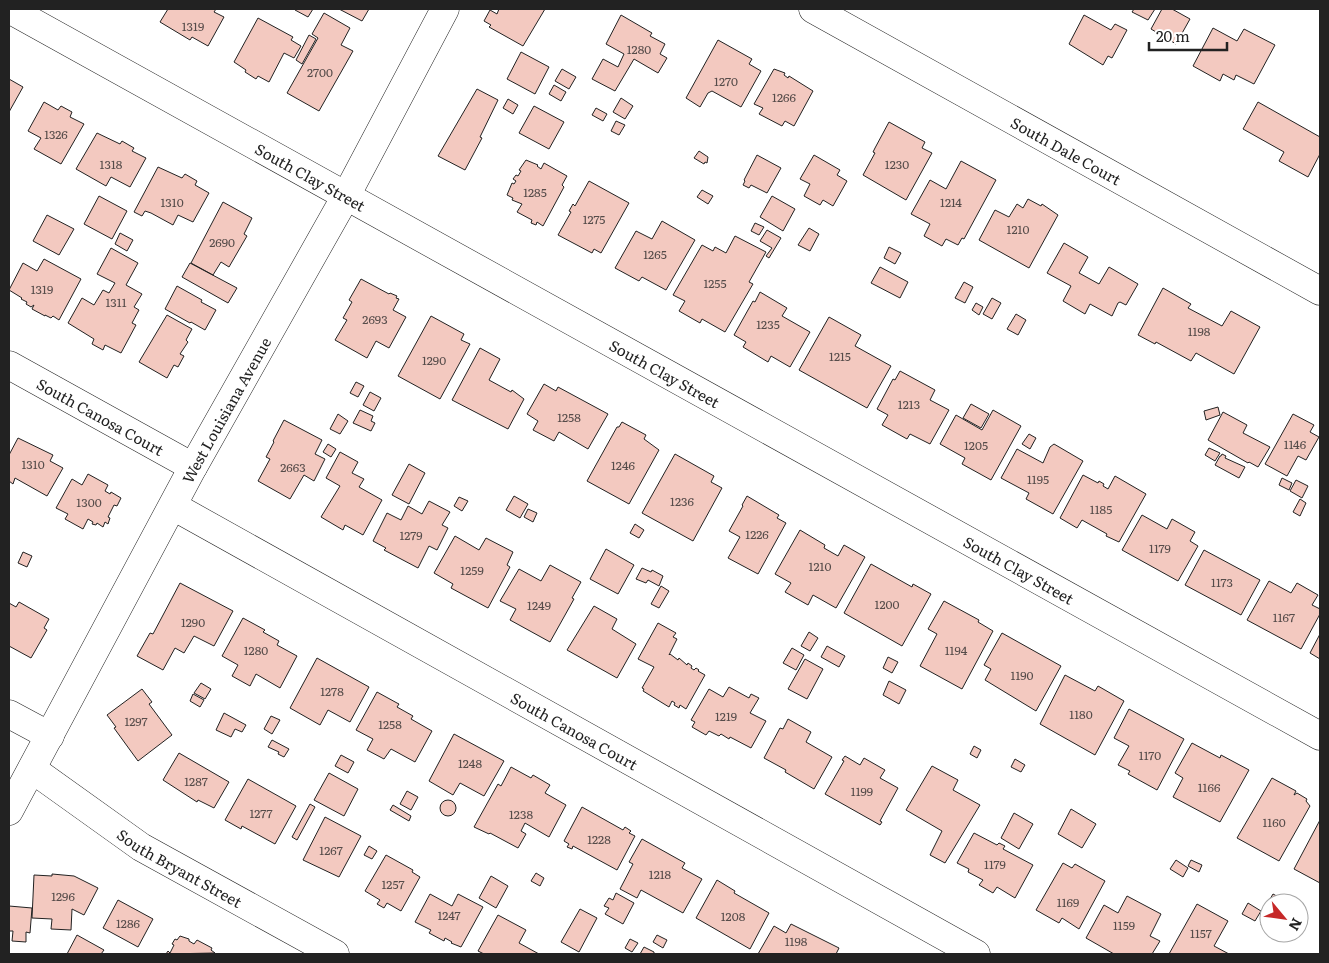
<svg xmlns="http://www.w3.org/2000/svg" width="1329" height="963" font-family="Literata,serif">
<rect width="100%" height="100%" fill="#fff"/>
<!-- building -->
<path fill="#f3c9c0" stroke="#222" d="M168,9H216L214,12L224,17L208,46L192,37L190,40L160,22Z
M296,9H313L308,17L295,10Z
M339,9H369L362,21Z
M499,9H545L523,46L489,27L491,25L484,21L490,10L497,14Z
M1134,9H1155L1148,20L1132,12Z
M1162,9H1172L1190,19L1176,44L1151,29Z
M324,13L350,28L341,45L353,51L319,111L287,93L318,38L312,34Z
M621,15L652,33L650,36L665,44L660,54L667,58L658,73L634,59L615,91L592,79L603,59L618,67L624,54L606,44Z
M1084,15L1111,30L1115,24L1127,30L1112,58L1108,56L1103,65L1069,44Z
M258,18L293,37L291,40L301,46L294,58L284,53L269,82L258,76L256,79L245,72L246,70L234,62Z
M1213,28L1237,41L1244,29L1275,45L1254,84L1236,75L1234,80L1223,74L1220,81L1193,66Z
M309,35L316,39L302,64L296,60Z
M718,40L752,59L749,64L761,71L741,107L712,91L708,93L700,107L686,98Z
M521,52L549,67L535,94L507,79Z
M562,69L576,77L569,89L555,81Z
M774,69L785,73L784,75L788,78L789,76L813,91L794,126L785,121L782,126L759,114L763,108L754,104Z
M9,79L23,87L9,112Z
M554,85L566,92L561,101L549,94Z
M477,89L498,100L480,137L482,138L465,170L438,156Z
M621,98L633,106L625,119L613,112Z
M508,99L518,105L513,114L503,108Z
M44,102L58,110L61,106L72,112L70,117L84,124L61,164L34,149L41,138L28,131Z
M1258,102L1320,137V154L1308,177L1279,161L1284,152L1243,129Z
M534,106L564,122L549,149L519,133Z
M596,108L607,114L603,121L592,115Z
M616,121L625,125L619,135L611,131Z
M889,122L925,142L922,148L932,153L906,200L863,175L875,153L873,152L875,148Z
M97,133L120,144L122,141L134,148L132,151L146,158L130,187L111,177L106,186L76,169Z
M699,151L708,157L707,163L705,162L704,164L694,158Z
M757,155L781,168L767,193L751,185L749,188L743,185L745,181L744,180Z
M814,155L840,170L837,175L847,181L833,206L823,200L820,205L804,196L810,184L800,179Z
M526,160L538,165L537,166L541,169L544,163L567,176L562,185L564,187L543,226L537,222L536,225L531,223L532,220L517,212L522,204L512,200L513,198L507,195L512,183L514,184L516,181L513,179L516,175L518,176L521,171L519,170Z
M961,161L996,180L964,239L962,238L958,245L946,239L942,246L924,236L930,224L911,214L930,180L946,189Z
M158,167L182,178L185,174L197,181L195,185L209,193L193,222L178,215L173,225L151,213L145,211L142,216L134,212Z
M589,181L629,203L601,253L594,249L592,253L558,235L571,212L569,211L573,204L575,206Z
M702,190L713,196L708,204L697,197Z
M99,196L127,211L112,239L84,224Z
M772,196L795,209L783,231L760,217Z
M1028,199L1041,206L1042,204L1058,215L1029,268L979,240L995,210L1009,217L1017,204L1023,208Z
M223,202L252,218L244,234L247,236L229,267L221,262L213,275L191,263Z
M47,215L74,229L59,255L33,241Z
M662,221L695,240L666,290L642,277L639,281L615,268L636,231L652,239Z
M755,223L764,227L759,235L751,231Z
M809,228L819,234L810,251L798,245Z
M767,230L781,238L769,258L766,256L772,248L760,241Z
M120,233L133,240L127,251L115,244Z
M735,236L766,252L749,282L753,284L725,332L702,319L700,323L679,311L685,301L673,295L702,245L713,251L715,247L726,253Z
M1064,243L1088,257L1079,273L1099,284L1109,267L1138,284L1126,305L1120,302L1118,303L1112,316L1090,304L1085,314L1063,301L1071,286L1047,273Z
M889,247L901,253L895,264L884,258Z
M111,248L138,263L126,285L142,294L134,307L139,310L132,323L136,325L121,353L105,345L103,350L92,344L94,339L68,323L82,298L94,305L103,290L109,293L115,283L97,274Z
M44,259L81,279L59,320L53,316L51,318L45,315V316L32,309L34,305L31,307L26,304L27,302L21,299L22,298L9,290L23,263L37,271Z
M190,263L237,288L228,303L182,277Z
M880,267L908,282L900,298L871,283Z
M361,279L389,294L390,293L397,296L396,298L399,299L393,310L406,317L389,348L376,341L367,358L335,340L347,320L343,318L352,302L349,300Z
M964,282L973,287L965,303L955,298Z
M177,286L202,300L201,302L216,310L205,330L191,322L190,323L165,309Z
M1163,288L1191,304L1188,308L1222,326L1231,311L1260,327L1234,374L1196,353L1191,361L1156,342L1155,344L1138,335Z
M760,292L787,308L782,316L810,332L790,367L771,356L768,362L743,347L746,342L734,335L753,301L755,302Z
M992,298L1001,303L992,319L983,314Z
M976,303L983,307L979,315L972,310Z
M1016,314L1026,320L1018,335L1007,329Z
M167,315L192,329L186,340L188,342L180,354L184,356L178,367L174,365L167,378L139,362Z
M431,316L464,334L461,340L470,344L440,399L398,376Z
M829,317L861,335L855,346L891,366L867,408L799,370Z
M480,348L500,359L489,380L511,392L512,390L524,399L508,429L452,400Z
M900,371L935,390L930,400L949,410L930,444L910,434L907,439L882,425L888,415L877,409L893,379L895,380Z
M356,382L364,386L358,397L350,393Z
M544,384L556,391L558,387L608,414L588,449L559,432L554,441L533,430L538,421L527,414Z
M370,392L381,398L374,411L363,405Z
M971,404L989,414L981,428L963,418Z
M1218,407L1220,415L1206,420L1204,411Z
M360,410L373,416L371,421L375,423L371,431L353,423Z
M993,410L1021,426L991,480L962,464L965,458L940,444L956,415L982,430Z
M1223,412L1247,425L1243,433L1270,447L1258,467L1249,462L1248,463L1208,440Z
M338,414L348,421L340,434L330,429Z
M1293,414L1314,425L1310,432L1319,437L1306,460L1298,456L1287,476L1265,464Z
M284,420L322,440L315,454L325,459L314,481L304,475L290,499L258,481L270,459L266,457L274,442L273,441Z
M622,422L646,435L644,439L659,450L629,504L587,481L617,427H619Z
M1029,434L1036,438L1030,449L1022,444Z
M18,438L53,455L50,461L63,468L47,496L15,478L13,484L9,481V455Z
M328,444L336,449L331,457L323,452Z
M1054,444L1083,461L1053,514L1026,499L1029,493L1001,478L1017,449L1043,463L1050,447Z
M1209,448L1220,453L1215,461L1205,455Z
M340,452L358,462L352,473L364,479L359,487L382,500L363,535L345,525L343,530L321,517L340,486L326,478Z
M675,454L714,476L711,482L722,488L693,541L642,513Z
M1222,454L1226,456L1225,458L1245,467L1239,478L1215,465L1220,456H1221Z
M409,464L425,473L409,504L392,495Z
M88,474L108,485L105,491L110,494L111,492L121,498L117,506L114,505L108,517L110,518L108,524L105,522L103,527L97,523L96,525L92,524L93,522L88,519L83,529L65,519L68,514L56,508L72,479L82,485Z
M1083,475L1098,483L1099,481L1104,484L1103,486L1108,489L1115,476L1146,494L1119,542L1106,536L1107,534L1082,520L1077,528L1060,518Z
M1282,478L1292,483L1289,490L1279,485Z
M1296,480L1308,486L1302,498L1290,491Z
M514,496L528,504L520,518L506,510Z
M747,496L779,515L777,518L786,523L758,574L728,558L740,537L729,531L743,506L742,505Z
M459,497L468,501L462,511L454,506Z
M1300,499L1306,503L1300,516L1293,512Z
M429,501L450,512L442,525L448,528L437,550L429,546L418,568L384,550L386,548L373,541L387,513L401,520L408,506L422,514Z
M528,509L537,513L533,522L524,517Z
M1142,515L1167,529L1172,519L1195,532L1190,541L1198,546L1178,581L1122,550Z
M635,524L644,530L639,538L630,533Z
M800,530L825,545L824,548L838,556L844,545L865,557L836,608L813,595L808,605L785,592L791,583L775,574Z
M455,536L479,550L486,538L513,552L507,565L510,567L488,608L451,588L453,584L434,573Z
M606,549L634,565L618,594L590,579Z
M1204,550L1260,580L1241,615L1185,585Z
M23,552L32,556L27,567L18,563Z
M871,564L912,587L913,584L931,594L902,646L844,613Z
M550,565L581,582L572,598L574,599L550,642L510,620L516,609L500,601L519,569L541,581Z
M642,568L651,572L652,570L663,576L659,586L648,580L646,583L636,579Z
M1269,581L1291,593L1297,583L1318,595L1312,605L1320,609V614L1301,649L1247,620Z
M180,583L233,611L214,646L194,636L184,653L175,648L163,670L137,656L150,633L153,634Z
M661,586L669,591L659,608L651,604Z
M944,601L979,620L978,622L993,631L962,689L920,666L937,634L928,629Z
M19,602L49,619L44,628L47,630L31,658L9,646V603L16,607Z
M594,606L617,619L612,629L636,644L617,678L567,650Z
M243,618L265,630L263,632L279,641L277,645L297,656L280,688L256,674L250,686L232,676L238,665L222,656Z
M658,623L676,633L673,637L677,639L669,655L670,654L678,660L679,658L687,665L688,663L692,666L691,668L694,670L696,668L699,670L698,671L705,675L686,709L680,705L679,708L674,705L675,703L672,701L669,707L643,691L644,689L642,688L654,667L638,659Z
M809,632L818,638L810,651L801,646Z
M1002,633L1061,666L1036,711L985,680L991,669L984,665Z
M1320,634V659L1310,653Z
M827,646L845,656L839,667L821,657Z
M792,648L804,655L796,670L783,663Z
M888,657L898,662L892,673L883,668Z
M317,658L369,687L350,722L328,710L320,725L290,708Z
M805,659L823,669L807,699L788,689Z
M1065,675L1095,691L1098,686L1124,701L1095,755L1040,724Z
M889,681L906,690L899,704L883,695Z
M201,683L211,689L205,699L194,693Z
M729,687L749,698L751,694L759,698L750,713L766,721L751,748L730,737L729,739L721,734L719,736L709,731L706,735L692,727L695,722L691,720L709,689L723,697Z
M142,689L152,702L149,704L172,735L138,761L114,728L116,727L107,715Z
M377,692L397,703L399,704L397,707L413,716L411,719L432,731L415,762L391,749L384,759L367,750L373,739L356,730Z
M193,694L204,700L200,707L190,701Z
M1129,709L1184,739L1157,790L1128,774L1130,771L1118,765L1129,746L1114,738Z
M224,713L246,725L242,732L235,729L231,737L216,730Z
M271,716L280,720L272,734L264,729Z
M788,719L811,732L806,742L832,757L814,789L785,772L786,770L764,758L780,728L783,729Z
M454,734L504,761L484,796L460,783L453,795L429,781Z
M272,740L289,749L284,757L278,754L279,752L268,747Z
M1192,743L1220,758L1221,755L1249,770L1220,822L1173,797L1183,778L1175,773Z
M974,746L981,750L977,758L970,754Z
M179,753L229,782L214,808L198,800L197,802L163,780Z
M341,755L354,762L348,773L335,766Z
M845,756L860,765L864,758L885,770L880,778L898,788L880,821L882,822L880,825L825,794L844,761L842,760Z
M1015,759L1025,765L1021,772L1011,767Z
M932,766L958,780L953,790L980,805L945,863L930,855L942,831L906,810Z
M511,767L531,778L533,775L550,785L545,793L566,805L549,837L525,823L521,831L526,834L518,848L490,833L489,834L474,827L498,784L501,786Z
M329,773L358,789L344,816L314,800Z
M1272,778L1296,791L1294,795L1297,793L1307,799L1306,801L1310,806L1279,861L1237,838Z
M248,779L296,806L275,844L242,826L241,829L225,820Z
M407,791L418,797L411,810L400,804Z
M440 808a8 8 0 1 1 16 0a8 8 0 1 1-16 0Z
M310,804L315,807L297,840L292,837Z
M393,805L411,816L409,821L390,810Z
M582,807L623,830L625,827L631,831L629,833L635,836L617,870L573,846L572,849L567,847L569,844L564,841Z
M1071,809L1096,824L1082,848L1058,834Z
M1014,813L1033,824L1019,849L1001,838Z
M325,817L361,836L339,877L303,860Z
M1320,820V883L1294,869Z
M974,833L997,845L999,843L1005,846L1003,849L1033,865L1015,898L997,887L993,893L979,885L983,880L968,872L969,869L957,863Z
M642,839L685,863L682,868L702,879L683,913L641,890L637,898L620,889L633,864L629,862Z
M369,846L377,851L372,859L364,855Z
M386,855L413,870L412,872L420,877L401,911L387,903L384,908L377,904L380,900L365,891Z
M1176,860L1188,868L1183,877L1170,869Z
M1191,860L1202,865L1199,872L1188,866Z
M1063,863L1072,868L1075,864L1105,881L1079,929L1062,918L1059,923L1036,910Z
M536,873L544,878L540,886L531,881Z
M52,874L74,876L98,888L84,915L72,909L71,930L51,929L52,919L32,918L34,875L52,876Z
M491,876L508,886L496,908L479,898Z
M717,880L735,891L734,893L769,913L750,949L696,918Z
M616,893L634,903L623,924L605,914L609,908L604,906L609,898L613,900Z
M430,894L452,906L458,894L483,907L461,947L451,943L452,942L445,938L444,941L429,933L431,930L415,922Z
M1273,894L1284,900L1282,903H1269V908L1266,906Z
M1127,896L1161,914L1150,936L1160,941L1152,954H1114L1086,938L1104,905L1118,913Z
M118,900L153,919L138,947L103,928Z
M1248,903L1261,911L1255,921L1242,914Z
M1197,904L1228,921L1214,946L1229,954H1169Z
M9,906L32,908L30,933L26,932V942L12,941L13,931H9Z
M580,909L597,918L579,952L561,942Z
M1266,913L1269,915V929L1261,925Z
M498,915L526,930L519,943L539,954H484L478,951Z
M791,924L839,948L836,954H758L774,926L786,933Z
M77,935L104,950L101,954H67Z
M657,935L667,940L663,948L653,942Z
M180,936L189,939V941L194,944L197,940L212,948L211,950L215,953L166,954L168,951L170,953L174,945L172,944L175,939L177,940Z
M630,939L638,943L632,952L625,948Z
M644,947L654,952V954H640Z"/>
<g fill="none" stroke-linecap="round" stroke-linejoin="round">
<defs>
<g id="minor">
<path id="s1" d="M9,9L1320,736"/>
<path id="s2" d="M813,9L1320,291"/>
<path id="s3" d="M9,365L193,467"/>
<path id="s4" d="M173,506L976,954"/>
<path d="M9,714L50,736"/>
<path id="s5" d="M32,769L141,847L335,954"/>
<path id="s6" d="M9,811L193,467L346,196L445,9"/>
</g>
</defs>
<!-- minor casing -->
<use href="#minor" stroke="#222" stroke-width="29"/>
<!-- minor -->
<use href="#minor" stroke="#fff" stroke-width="28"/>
</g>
<g text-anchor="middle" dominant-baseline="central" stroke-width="4" stroke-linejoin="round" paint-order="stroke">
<!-- number labels -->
<g font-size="12" fill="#564c4a">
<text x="193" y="26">1319</text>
<text x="639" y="49">1280</text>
<text x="320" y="72">2700</text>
<text x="726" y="81">1270</text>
<text x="784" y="97">1266</text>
<text x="56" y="134">1326</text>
<text x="111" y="164">1318</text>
<text x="897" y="164">1230</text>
<text x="535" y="192">1285</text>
<text x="172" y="202">1310</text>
<text x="951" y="202">1214</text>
<text x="594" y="219">1275</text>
<text x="1018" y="229">1210</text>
<text x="222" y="242">2690</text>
<text x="655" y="254">1265</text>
<text x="715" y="283">1255</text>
<text x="42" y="289">1319</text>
<text x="116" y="302">1311</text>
<text x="375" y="319">2693</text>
<text x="768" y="324">1235</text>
<text x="1199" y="331">1198</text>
<text x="840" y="356">1215</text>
<text x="434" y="360">1290</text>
<text x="909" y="404">1213</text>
<text x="569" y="417">1258</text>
<text x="1295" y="444">1146</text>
<text x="976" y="445">1205</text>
<text x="33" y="464">1310</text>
<text x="623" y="465">1246</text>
<text x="293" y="467">2663</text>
<text x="1038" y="479">1195</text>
<text x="682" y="501">1236</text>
<text x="89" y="502">1300</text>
<text x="1101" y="509">1185</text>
<text x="757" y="534">1226</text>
<text x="411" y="535">1279</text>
<text x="1160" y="548">1179</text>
<text x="820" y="566">1210</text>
<text x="472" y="570">1259</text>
<text x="1222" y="582">1173</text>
<text x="887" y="604">1200</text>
<text x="539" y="605">1249</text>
<text x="1284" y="617">1167</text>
<text x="193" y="622">1290</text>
<text x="256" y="650">1280</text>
<text x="956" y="650">1194</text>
<text x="1022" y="675">1190</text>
<text x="332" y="691">1278</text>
<text x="1081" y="714">1180</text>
<text x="726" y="716">1219</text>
<text x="136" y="721">1297</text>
<text x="390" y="724">1258</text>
<text x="1150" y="755">1170</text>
<text x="470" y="763">1248</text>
<text x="196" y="781">1287</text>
<text x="1209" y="787">1166</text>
<text x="862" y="791">1199</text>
<text x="261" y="813">1277</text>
<text x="521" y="814">1238</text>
<text x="1274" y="822">1160</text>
<text x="599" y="839">1228</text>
<text x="331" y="850">1267</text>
<text x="995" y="864">1179</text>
<text x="660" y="874">1218</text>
<text x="393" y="884">1257</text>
<text x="63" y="896">1296</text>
<text x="1068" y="902">1169</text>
<text x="449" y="915">1247</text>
<text x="733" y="916">1208</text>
<text x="128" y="923">1286</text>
<text x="1124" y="925">1159</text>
<text x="1201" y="933">1157</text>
<text x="796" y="941">1198</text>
</g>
<!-- street labels -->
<g font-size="15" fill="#222" stroke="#fff">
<text stroke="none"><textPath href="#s2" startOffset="290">South Dale Court</textPath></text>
<text stroke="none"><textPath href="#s1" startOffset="345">South Clay Street</textPath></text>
<text stroke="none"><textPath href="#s1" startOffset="750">South Clay Street</textPath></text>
<text stroke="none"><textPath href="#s6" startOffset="456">West Louisiana Avenue</textPath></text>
<text stroke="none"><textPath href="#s3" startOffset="105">South Canosa Court</textPath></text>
<text stroke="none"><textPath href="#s1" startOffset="1155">South Clay Street</textPath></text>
<text stroke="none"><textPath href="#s4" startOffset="460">South Canosa Court</textPath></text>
<text stroke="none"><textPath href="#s5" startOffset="178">South Bryant Street</textPath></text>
</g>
</g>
<!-- border -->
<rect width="1329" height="963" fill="none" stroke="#222222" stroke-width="20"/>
<!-- north arrow -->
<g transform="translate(1284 918) rotate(119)"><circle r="24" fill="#ffffff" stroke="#a7a7a7"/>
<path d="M0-4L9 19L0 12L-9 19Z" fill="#c62828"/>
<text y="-8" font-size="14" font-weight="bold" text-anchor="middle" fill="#222222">N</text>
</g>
<!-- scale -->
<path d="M1149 42v8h78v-8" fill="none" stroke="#222222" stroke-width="2.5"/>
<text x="1156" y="42" font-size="15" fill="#222222" stroke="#ffffff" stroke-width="4" paint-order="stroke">20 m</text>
</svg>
